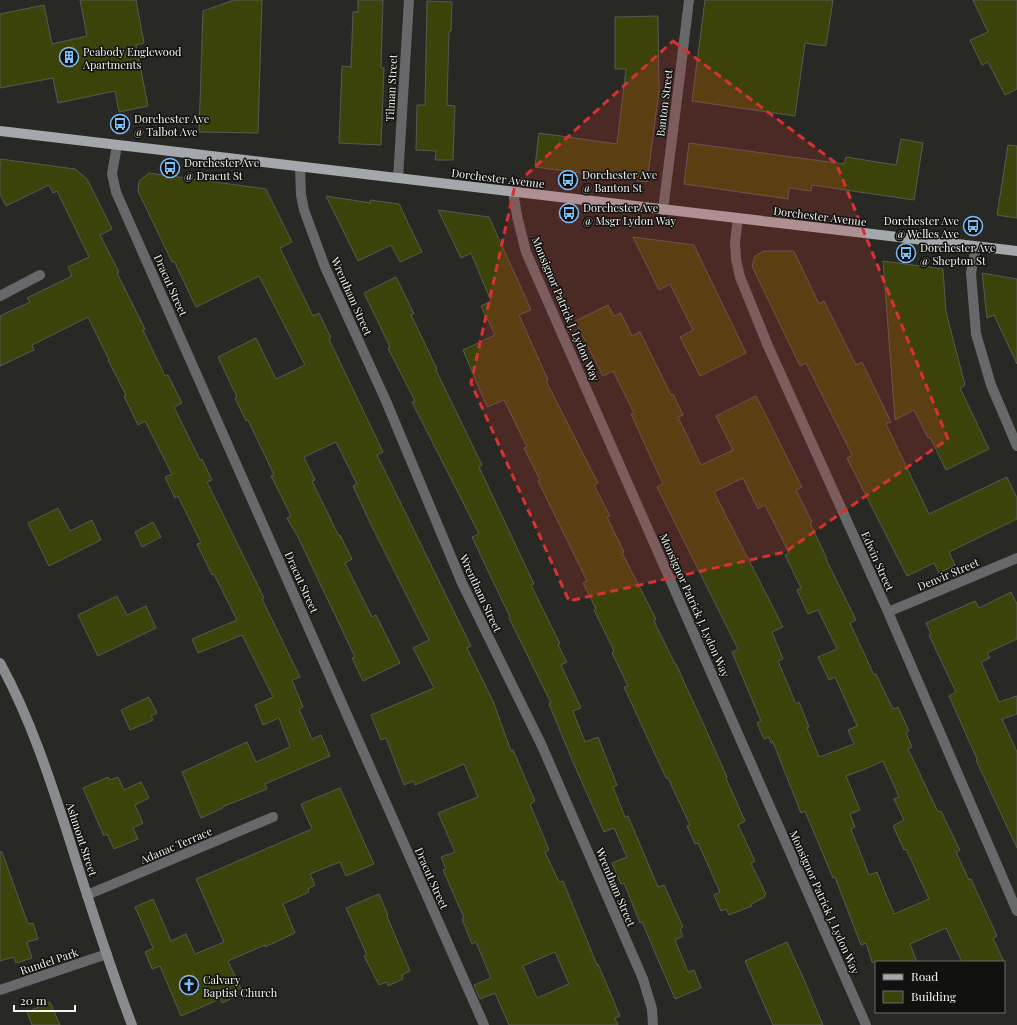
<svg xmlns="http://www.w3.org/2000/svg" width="1017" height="1025" font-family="'Playfair Display',serif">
<rect width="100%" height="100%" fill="#282924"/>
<!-- building -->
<path fill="#3c430a" stroke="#585954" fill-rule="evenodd" d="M80,0H136L144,43L136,45L148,106L119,112L115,91L58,103L53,78L0,88V14L44,5L52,44L87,36Z
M234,0H262L258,133L199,132L203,11Z
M358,0H383L381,68H384L381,145L339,143L342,66L351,67L353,12H358Z
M705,0H833L826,46L805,43L795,116L692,101Z
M973,0H1017V89L1005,95L988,62L982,65L970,40L988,32Z
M427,1L452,2L451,31H449L447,105L455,106L453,160H435L436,151L416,150L417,105H425Z
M658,16L659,91L647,182L535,167L539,133L617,144L626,69H615V17Z
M901,139L923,143L914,200L812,185L811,191L789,188L788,199L684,184L689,143L844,164L846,157L896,165Z
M1008,145L1017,146V218L997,215Z
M0,159L75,169L87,179L112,229L100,235L119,272L117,273L145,329L143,330L165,376L168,375L182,403L174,407L200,460L202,459L212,480L207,482L264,598L262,599L300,677L292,680L303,707L299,709L312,739L321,735L330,756L265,784L267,789L222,807L223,808L201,818L182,772L247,742L256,762L290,747L279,718L263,725L255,705L273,697L242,635L198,653L192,639L237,620L214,574L212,575L197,544L201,543L178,496L175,498L165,477L172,474L145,421L138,425L124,396L126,395L108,360H109L88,317L32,345L34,350L0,366V316L30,302L27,298L72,276L68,267L89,257L57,191L53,193L49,185L6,206L0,194Z
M149,173L266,189L292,242L280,248L313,316L319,313L331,338L329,339L383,452L377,455L471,646L467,648L493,701L511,751L513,750L535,801L530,804L549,850L545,852L559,882L563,881L597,965L598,964L620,1016L615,1018L618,1025H509L495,993L480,999L474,985L491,978L476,942L472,944L462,919L464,918L443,870L446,869L441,857L455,852L438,813L478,797L464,764L415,785L414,781L404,785L386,738L381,740L371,715L434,688L413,648L429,640L372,527L353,486L357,484L336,442L304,457L315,480L312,481L339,536L340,535L352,559L345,563L372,617L376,615L400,663L363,681L352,658L355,657L298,537L287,518L291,516L271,476L274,475L248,420L246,421L235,398L237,397L218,357L256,338L276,379L305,365L259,276L196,307L174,261L172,262L138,191L139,181ZM555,952L569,984L537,998L523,966Z
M326,196L371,203L370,200L399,204L422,252L400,262L391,245L358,261Z
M438,210L489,217L531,310L519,315L548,380L546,381L598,483L594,485L610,516L607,517L624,552L622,553L656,619L654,621L675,664H676L707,732L727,777L726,778L745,821L738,825L755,861L751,863L766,894L764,895L765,897L751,904L752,906L729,915L726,909L721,911L714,895L720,892L698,843L695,844L687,826L690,825L668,778H666L624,687L628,686L612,653L614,651L594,610L596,609L583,583L587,581L538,481L540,480L524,448L527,447L504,400L487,407L463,350L495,335L481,306L491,301L471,253L461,258Z
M633,237L694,245L746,353L700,376L680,337L693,330L670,284L659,290Z
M764,251H794L819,304L824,301L856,365L862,362L891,422L886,424L929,514L1007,477L1017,498V519L949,552L955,565L939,573L934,563L907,576L847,458L852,455L806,363L800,366L752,266L755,256Z
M883,261L943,269L946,312L965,385L960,388L989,449L946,470L930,437L928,438L914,410L895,420Z
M982,273L1017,279V364L994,315L987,318Z
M396,277L414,314L411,315L437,369L436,370L482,465L479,467L534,584L531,585L560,644L558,645L567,662L561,665L581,708L573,711L585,742L598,737L617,785L613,787L625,817L628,816L658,887L664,885L683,927L680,929L683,936L675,940L688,972L694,970L701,988L675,999L642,922L640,923L624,883L621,884L612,863L627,857L614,828L604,832L573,762L549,704L551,703L509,618L510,617L472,537L479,534L412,402L415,401L388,348L390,347L364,293Z
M608,305L614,316L621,313L632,336L640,332L671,395L673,394L683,415L678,417L701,465L733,450L716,416L756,396L802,487L796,490L812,522L810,523L827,559H826L856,620L850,623L874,675L876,674L893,709L898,707L909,731L906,733L912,747L908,749L938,812L941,811L960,850L956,852L969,880L971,879L997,936L993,938L1004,962H962L946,928L910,944L917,962H872L866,943L861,945L835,877L833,878L805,811L801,813L773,742L771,743L769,737L764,739L757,723L761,721L732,652L738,649L657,487L663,484L631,414L634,413L613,371L603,376L575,321ZM743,478L758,509L765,505L789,553L785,555L801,588L797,590L808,614L818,610L837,649L818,657L829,680L835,677L857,726L848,730L854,744L819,757L807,728L809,727L799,702L796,704L778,661L783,659L772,632L783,627L714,492ZM883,761L899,797L894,799L904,820L893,826L904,850L906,849L929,899L894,914L877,872L869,875L851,829L855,827L850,814L860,810L846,776L865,769Z
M58,508L70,531L92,520L101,540L49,566L28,523Z
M153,522L161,537L142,547L135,532Z
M1011,592L1017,604V639L987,653L990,658L981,662L999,702L1017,696V714L1002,719L1017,752V848L976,760L977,759L949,696L956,692L929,635L931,634L926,623L975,601L979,608Z
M117,596L127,615L146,606L156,628L98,656L78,615Z
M149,697L157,713L151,716L153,720L130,730L121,710Z
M108,777L110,780L118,777L124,790L141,782L149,798L135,805L143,823L133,828L138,839L114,849L107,834L104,836L83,788Z
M340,788L374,864L346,876L340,862L310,874L315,885L308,889L309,892L283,904L295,933L265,947V945L228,961L243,993L222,1003L220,999L181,1016L160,966L152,969L145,952L153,948L135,907L153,899L171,941L186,934L195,954L224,942L196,879L312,829L301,804Z
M0,852H2L28,924L33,923L38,939L27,942L32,958L16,963L14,957L0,961Z
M379,894L388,915L387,916L410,971L402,975L403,979L388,986L387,982L379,985L364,956L367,955L346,908Z
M787,942L802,975L823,1025H773L745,961Z
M50,1002L60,1025H32L27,1012Z"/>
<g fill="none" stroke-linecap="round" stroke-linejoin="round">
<!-- street -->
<path stroke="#66686a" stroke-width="10" d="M117,145L112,174L116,192L484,1025
M300,167L301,195L304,210L325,267L386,401L462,583L542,746L643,979L652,1009L653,1025
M398,178L409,0
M513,192L517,216L526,252L866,1025
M663,210L678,91L689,0
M738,218L735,242L736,259L740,277L768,346L888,612L1017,911
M976,247L971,273L976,334L991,385L1017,446
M0,296L40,275
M888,612L1017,558
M87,895L273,817
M0,990L107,954"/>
<!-- secondary -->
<path stroke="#898c8f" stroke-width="10" d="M0,663C30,718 49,776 68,835C88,899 108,962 132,1025"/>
<!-- primary -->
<path stroke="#a4a8ac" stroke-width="10" d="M0,131L1017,251"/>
</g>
<!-- marked area -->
<path fill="#d73232" fill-opacity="0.2" stroke="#d73232" stroke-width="3" stroke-dasharray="8 5" stroke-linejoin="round" d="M673,41L836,163L948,439L785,552L569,601L471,383L515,185Z"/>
<!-- icons -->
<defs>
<symbol id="building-ring" viewBox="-11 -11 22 22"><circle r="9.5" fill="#11110f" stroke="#7ebef9" stroke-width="1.5"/><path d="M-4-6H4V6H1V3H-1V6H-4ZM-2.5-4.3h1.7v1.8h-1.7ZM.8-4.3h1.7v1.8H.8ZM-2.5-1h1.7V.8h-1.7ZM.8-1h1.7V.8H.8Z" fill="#7ebef9"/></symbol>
<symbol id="bus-ring" viewBox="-11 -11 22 22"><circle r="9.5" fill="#11110f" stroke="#7ebef9" stroke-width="1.5"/><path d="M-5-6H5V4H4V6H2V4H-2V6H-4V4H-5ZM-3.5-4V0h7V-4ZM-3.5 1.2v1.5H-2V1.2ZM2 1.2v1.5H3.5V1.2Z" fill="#7ebef9"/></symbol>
<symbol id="church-ring" viewBox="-11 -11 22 22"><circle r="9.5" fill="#11110f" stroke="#7ebef9" stroke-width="1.5"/><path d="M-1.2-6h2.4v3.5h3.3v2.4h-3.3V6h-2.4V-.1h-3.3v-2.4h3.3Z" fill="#7ebef9"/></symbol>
</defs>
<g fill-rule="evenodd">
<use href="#building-ring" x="58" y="46" width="22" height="22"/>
<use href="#bus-ring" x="109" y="113" width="22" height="22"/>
<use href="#bus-ring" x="159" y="157" width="22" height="22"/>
<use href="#bus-ring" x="557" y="169" width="22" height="22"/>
<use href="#bus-ring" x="558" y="202" width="22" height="22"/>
<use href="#bus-ring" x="962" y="215" width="22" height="22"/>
<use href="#bus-ring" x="895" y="242" width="22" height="22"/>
<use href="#church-ring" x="178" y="974" width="22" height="22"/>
</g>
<g text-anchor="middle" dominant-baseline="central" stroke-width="3" stroke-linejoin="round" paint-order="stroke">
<!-- poi labels -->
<g font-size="11" fill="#f3f3f0" stroke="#11110f" text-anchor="start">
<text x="83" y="51">Peabody Englewood<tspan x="83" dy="13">Apartments</tspan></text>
<text x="134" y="118">Dorchester Ave<tspan x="134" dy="13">@ Talbot Ave</tspan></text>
<text x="184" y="162">Dorchester Ave<tspan x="184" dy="13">@ Dracut St</tspan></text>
<text x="582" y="174">Dorchester Ave<tspan x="582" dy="13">@ Banton St</tspan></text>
<text x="583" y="207">Dorchester Ave<tspan x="583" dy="13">@ Msgr Lydon Way</tspan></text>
<text x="959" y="220" text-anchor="end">Dorchester Ave<tspan x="959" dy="13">@ Welles Ave</tspan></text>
<text x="920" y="247">Dorchester Ave<tspan x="920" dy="13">@ Shepton St</tspan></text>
<text x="203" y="979">Calvary<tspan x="203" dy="13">Baptist Church</tspan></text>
</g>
<!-- street labels -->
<g font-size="11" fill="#f3f3f0" stroke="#11110f">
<text transform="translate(391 88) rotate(-87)">Tilman Street</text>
<text transform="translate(664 103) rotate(-83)">Banton Street</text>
<text transform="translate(498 178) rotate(7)">Dorchester Avenue</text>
<text transform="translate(820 216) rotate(7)">Dorchester Avenue</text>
<text transform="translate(171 285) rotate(66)">Dracut Street</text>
<text transform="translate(352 296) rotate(66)">Wrentham Street</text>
<text transform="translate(566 309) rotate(67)">Monsignor Patrick J. Lydon Way</text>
<text transform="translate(878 561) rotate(66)">Edwin Street</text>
<text transform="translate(948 574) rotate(-23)">Denvir Street</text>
<text transform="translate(302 582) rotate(66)">Dracut Street</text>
<text transform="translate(481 593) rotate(65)">Wrentham Street</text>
<text transform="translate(695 605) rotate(66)">Monsignor Patrick J. Lydon Way</text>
<text transform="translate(82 839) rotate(72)">Ashmont Street</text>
<text transform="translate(176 845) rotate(-23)">Adanac Terrace</text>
<text transform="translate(432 878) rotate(66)">Dracut Street</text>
<text transform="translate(616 887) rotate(67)">Wrentham Street</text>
<text transform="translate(825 902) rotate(66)">Monsignor Patrick J. Lydon Way</text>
<text transform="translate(49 961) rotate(-19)">Rundel Park</text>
</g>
</g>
<!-- legend -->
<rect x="875" y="961" width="130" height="52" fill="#11110f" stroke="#6b6b69"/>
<rect x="883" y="974" width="20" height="6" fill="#a4a8ac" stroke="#6b6b69"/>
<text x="911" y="981" font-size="12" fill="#f3f3f0">Road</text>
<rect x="883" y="991" width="20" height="12" fill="#3c430a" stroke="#6b6b69"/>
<text x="911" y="1001" font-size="12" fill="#f3f3f0">Building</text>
<!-- scale -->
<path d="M14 1005v6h61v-6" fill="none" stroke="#f3f3f0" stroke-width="2"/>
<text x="20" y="1005" font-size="12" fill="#f3f3f0" stroke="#11110f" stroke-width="3" paint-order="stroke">20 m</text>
</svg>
